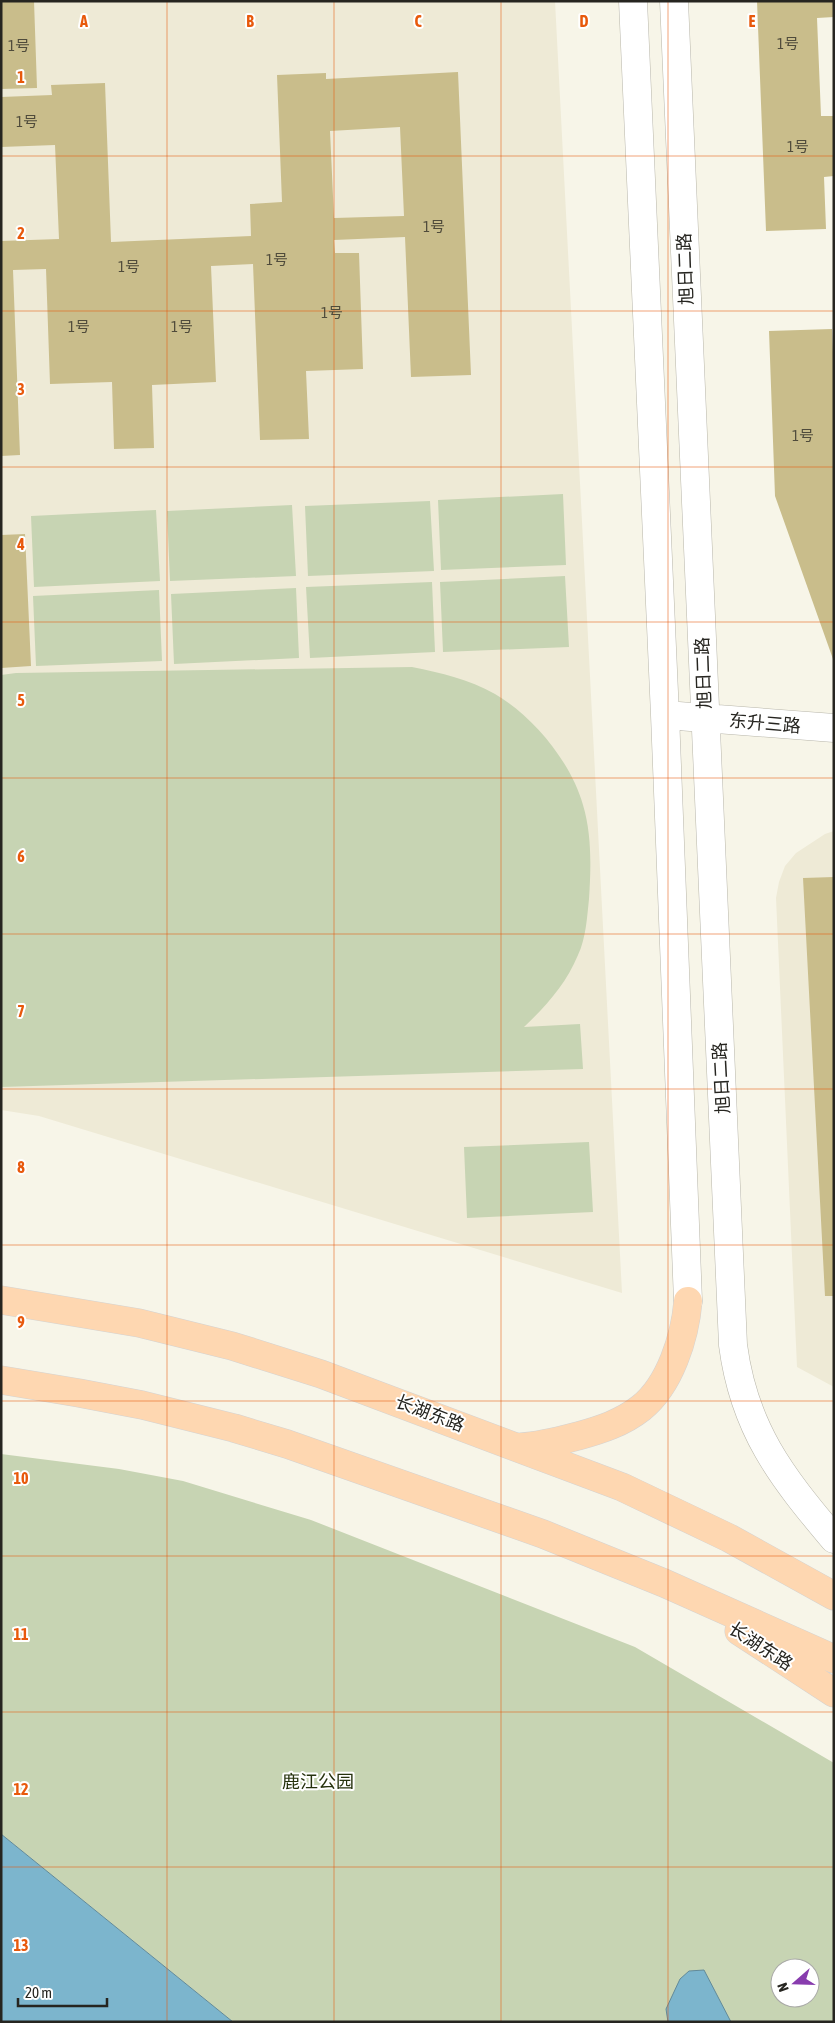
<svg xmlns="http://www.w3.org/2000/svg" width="835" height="2023" font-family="'Asap Condensed','Noto Sans SC',sans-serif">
<rect width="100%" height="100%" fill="#f7f5e8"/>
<!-- built -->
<path fill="#eeead6" d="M1,1H555L622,1293L39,1116L1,1110Z
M834,831V1387L797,1367L776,898L779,882L785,866L796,853L825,834Z"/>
<!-- green -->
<path fill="#c7d4b3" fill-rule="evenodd" d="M563,494L566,565L441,570L438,500Z
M430,501L434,571L308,576L305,506Z
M292,505L296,576L170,581L167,511Z
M156,510L160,581L34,587L31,516Z
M565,576L569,647L443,652L440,582Z
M432,582L435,652L310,658L306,587Z
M296,588L299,658L174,664L171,594Z
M159,590L162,661L36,666L33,596Z
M412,667C442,673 468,679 495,694C533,716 571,762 583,805C592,835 591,868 589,899C587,917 586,938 578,955C566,984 547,1005 524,1027L580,1024L583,1069L1,1087V675L16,673Z
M589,1142L593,1212L467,1218L464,1147Z
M1,1454L119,1469L183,1481L311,1520L635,1647L834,1763V2022H233L1,1834ZM780,1968H810V1998H780Z"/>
<!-- water -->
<path fill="#7cb5cd" stroke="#628a99" d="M1,1834L233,2022H1Z
M704,1970L731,2022H668L666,2009L680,1979L689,1971Z"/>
<!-- building -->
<path fill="#c9bd8b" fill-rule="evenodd" d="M1,1H34L37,88L1,89Z
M757,1H834V17L817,18L821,116H834V176L824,177L826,229L766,231Z
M458,72L471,375L411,377L405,237L334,240L335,253H359L363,369L306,371L309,439L260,440L253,264L211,266L216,382L152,385L154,448L114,449L112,382L50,384L46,269L13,270L20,455L1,456V241L59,239L55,145L1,147V97L52,95L51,85L105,83L111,242L251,236L250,204L282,202L277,75L326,73V79ZM400,127L404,216L334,218L330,131Z
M832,329L834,376L833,659L775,496L769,331Z
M25,534L31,666L1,668V535Z
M834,877V1296H825L803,878Z"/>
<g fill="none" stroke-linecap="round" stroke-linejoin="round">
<defs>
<path id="minor" d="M633,1L665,715L688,1301
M674,1L733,1345C744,1429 781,1476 834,1539
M665,715L834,728"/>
<path id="major" d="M1,1300L139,1323L232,1346L321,1374L622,1487L729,1538L834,1596
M1,1380L79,1393L142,1405L234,1428L287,1444L543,1534L664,1583L834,1659
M521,1447C541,1446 559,1441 578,1436C600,1430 622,1423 641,1408C670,1385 685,1337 688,1301
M739,1631L834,1693"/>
</defs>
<!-- minor casing -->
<use href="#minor" stroke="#b8b6aa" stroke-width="29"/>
<!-- major casing -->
<use href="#major" stroke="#d4d3d2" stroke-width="29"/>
<!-- minor -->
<use href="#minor" stroke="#fff" stroke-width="28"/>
<!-- major -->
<use href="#major" stroke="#fed7b1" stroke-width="28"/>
</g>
<!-- grid -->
<path fill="none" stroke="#e8590c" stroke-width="1" stroke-opacity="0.55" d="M167,1V2022M334,1V2022M501,1V2022M668,1V2022M1,156H834M1,311H834M1,467H834M1,622H834M1,778H834M1,934H834M1,1089H834M1,1245H834M1,1401H834M1,1556H834M1,1712H834M1,1867H834"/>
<g text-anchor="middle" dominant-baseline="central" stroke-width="4" stroke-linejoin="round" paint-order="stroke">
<!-- number labels -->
<g font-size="15" fill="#4f4b3b">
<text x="788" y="43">1号</text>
<text x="19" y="45">1号</text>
<text x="27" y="121">1号</text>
<text x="798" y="146">1号</text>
<text x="434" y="226">1号</text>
<text x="277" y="259">1号</text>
<text x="129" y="266">1号</text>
<text x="332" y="312">1号</text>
<text x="79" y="326">1号</text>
<text x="182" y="326">1号</text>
<text x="803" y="435">1号</text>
</g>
<!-- street labels -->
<g font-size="18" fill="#262520" stroke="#fff">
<text transform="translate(685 269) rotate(-92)">旭日二路</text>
<text transform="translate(703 673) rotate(-92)">旭日二路</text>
<text transform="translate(765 723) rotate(5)">东升三路</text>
<text transform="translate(721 1078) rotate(-93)">旭日二路</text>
<text transform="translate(430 1413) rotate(21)">长湖东路</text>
<text transform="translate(761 1646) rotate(33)">长湖东路</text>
</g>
<!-- park labels -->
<g font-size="18" fill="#26320d" stroke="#fff">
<text x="318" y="1781">鹿江公园</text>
</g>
</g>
<g font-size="16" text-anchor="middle" font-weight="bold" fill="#e8590c" stroke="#fff" stroke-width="4" stroke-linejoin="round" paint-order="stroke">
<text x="84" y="27">A</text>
<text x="250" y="27">B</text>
<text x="418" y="27">C</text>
<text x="584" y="27">D</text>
<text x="752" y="27">E</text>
<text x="21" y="83">1</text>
<text x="21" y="239">2</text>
<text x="21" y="395">3</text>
<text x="21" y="550">4</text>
<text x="21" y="706">5</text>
<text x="21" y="862">6</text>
<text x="21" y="1017">7</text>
<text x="21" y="1173">8</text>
<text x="21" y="1328">9</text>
<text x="21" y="1484">10</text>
<text x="21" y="1640">11</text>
<text x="21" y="1795">12</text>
<text x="21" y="1951">13</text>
</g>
<!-- border -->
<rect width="835" height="2023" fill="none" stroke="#262520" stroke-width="5"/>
<!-- north arrow -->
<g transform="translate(795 1983) rotate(250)"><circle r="24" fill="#ffffff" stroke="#a8a8a6"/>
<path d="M0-4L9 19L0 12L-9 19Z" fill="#883cae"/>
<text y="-8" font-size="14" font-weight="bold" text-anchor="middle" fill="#262520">N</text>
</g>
<!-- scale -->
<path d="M18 1998v8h89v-8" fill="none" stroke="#262520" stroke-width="2.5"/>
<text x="25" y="1998" font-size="15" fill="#262520" stroke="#ffffff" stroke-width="4" paint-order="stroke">20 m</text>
</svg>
